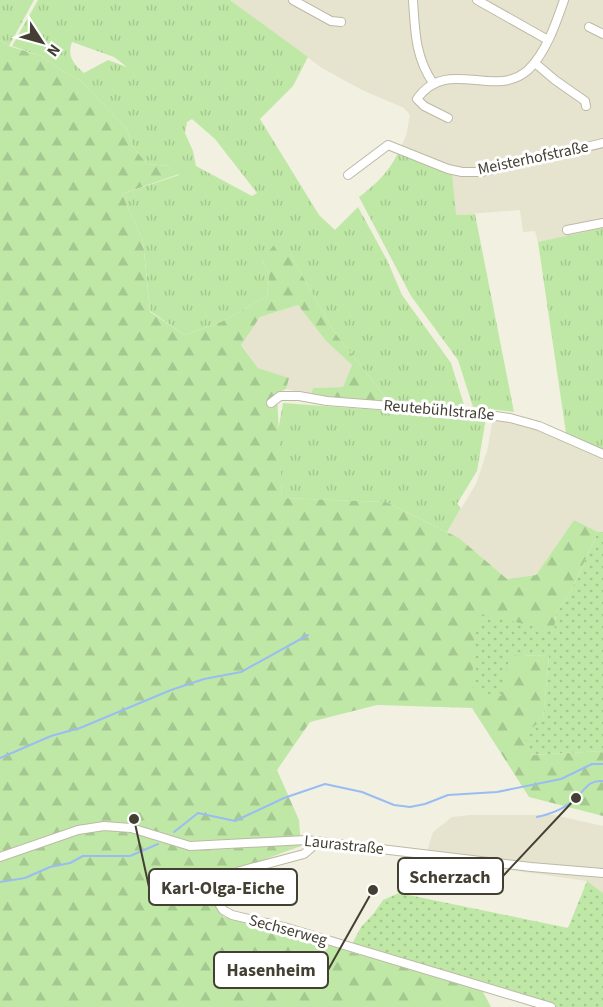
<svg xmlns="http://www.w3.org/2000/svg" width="603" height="1007" font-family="'Source Sans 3',sans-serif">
<defs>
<pattern id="grass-tufts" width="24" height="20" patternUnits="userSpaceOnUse" patternTransform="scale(1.5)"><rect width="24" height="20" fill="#bfe8a7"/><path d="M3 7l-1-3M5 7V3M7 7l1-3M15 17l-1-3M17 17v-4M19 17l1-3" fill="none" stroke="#a5c890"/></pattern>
<pattern id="forest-firs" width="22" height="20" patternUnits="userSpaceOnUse" patternTransform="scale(1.5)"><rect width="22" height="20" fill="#bfe8a7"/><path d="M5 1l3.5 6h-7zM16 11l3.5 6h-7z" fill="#a5c890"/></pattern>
<pattern id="park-dots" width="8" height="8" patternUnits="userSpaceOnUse" patternTransform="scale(1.5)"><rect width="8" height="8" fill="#bfe8a7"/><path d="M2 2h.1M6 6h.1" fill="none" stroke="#a5c890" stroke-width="1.8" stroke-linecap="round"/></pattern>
</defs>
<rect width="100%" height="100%" fill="#f2f0e1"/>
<!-- residential -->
<path fill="#e6e3cf" d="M230,0H603V229L538,242L535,231L523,232L520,210L456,215L401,147L406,136L410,115L404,108L362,90L322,68Z
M298,305L326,341L352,365L344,387L313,388L311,395L286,389L288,378L258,368L241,344L260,317Z
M493,419L540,431L603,457V532H598L574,520L536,575L507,579L459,538L447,532L476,484L487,451Z
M470,815H554L603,826V893L587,881L425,858L433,832L452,817Z"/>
<!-- grass -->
<path fill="url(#grass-tufts)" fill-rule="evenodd" d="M0,0H34L9,46L0,40Z
M38,0H230L308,57L293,86L260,119L319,215L335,230L358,207L387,260L402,295L451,363L465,408L390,403L335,333L290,254L262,260L269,277L267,296L221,322L185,335L150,311L143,241L122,194L179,175L168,166L147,164L133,147L126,128L80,80L66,73L41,56L12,46ZM72,42L114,57L127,67L108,60L84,73C73,63 67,57 72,42ZM192,119L215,139L257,193L252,196L196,166L193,151L185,133L187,122Z
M398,153L452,174L456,215L475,214L514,412L473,407L458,360L411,296L359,197C376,184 389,172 398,153Z
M603,228V450L566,433L538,242Z
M283,403L486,418L477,471L457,504L461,508L447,532L386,502L282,498L278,431Z"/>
<!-- forest -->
<path fill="url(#forest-firs)" d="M0,40L9,46L41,56L66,73L80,80L126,128L133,147L147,164L168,166L179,174L122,194L143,241L150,312L185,335L221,322L267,296L269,277L262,260L278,240L290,254L335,333L390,403L311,395L313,388L343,387L352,365L326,341L298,305L260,317L241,345L258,368L289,378L286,389L277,393L282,498L386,502L459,538L507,579L536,575L574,520L598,532L571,591L556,613L554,632L510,655L549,656L543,719L530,755L603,751V816L529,797L472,708L377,705L310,722L277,770L299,820L301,846L219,876L208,898L224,917L283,930L350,952L482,990L491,1007H0Z"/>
<!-- park -->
<path fill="url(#park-dots)" d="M598,532H603V751L530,755L524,734L543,719L549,656L510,655L501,696L472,691L474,638L481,614L554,631L556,613L571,591Z
M587,881L603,893V1007H551L350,948L361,927L374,913L383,900L399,893L568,928Z"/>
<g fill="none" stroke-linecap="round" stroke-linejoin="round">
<!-- stream -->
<path stroke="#99bdf3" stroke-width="2" d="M0,758L51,736L80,728L171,690L204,679L241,672L308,635
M537,817C551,814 566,808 576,798C586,789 588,780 603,781
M174,832L198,813L235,821L284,798L325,784L362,792L394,805L410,807L425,804L448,795L497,792L561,779L592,764H603
M0,882L25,878L50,867L70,863L83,856H130L158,844"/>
<defs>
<path id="minor" d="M293,0L331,21L341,22
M413,0C415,30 415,57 433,83
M477,0L548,40
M589,27L603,34
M535,63L555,80L585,101L586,106
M448,118L424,106L417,99C447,56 494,100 528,70C546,53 556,23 564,0
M348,175L388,145L448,169L462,172H482L603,143
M567,230L603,223
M271,403L280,396H299L327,401L468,412L510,418L539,426L603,454
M313,841L311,848L304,854L240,871L227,877L220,885L218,892V902L223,910L232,915L284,927L551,1007
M0,857L78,830L104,826L131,828L190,846L306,840L531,867L603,873"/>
</defs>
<!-- minor casing -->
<use href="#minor" stroke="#bdb9a4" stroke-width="10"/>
<!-- minor -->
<use href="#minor" stroke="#fff" stroke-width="8"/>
</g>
<g text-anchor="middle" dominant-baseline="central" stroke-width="6" stroke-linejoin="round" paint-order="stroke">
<!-- street labels -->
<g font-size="16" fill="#433f32" stroke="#fff">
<text transform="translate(533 158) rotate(-12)">Meisterhofstraße</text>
<text transform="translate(439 410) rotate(5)">Reutebühlstraße</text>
<text transform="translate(344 845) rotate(6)">Laurastraße</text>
<text transform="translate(288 930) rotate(15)">Sechserweg</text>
</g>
</g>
<!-- callouts -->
<path fill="none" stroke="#433f32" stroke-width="2" d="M576 798L503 876M134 819L149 887M373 890L328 970"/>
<g fill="#433f32" stroke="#fff" stroke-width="2">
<circle cx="576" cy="798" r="6"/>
<circle cx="134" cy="819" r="6"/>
<circle cx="373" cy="890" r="6"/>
</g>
<g fill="#fff" stroke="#433f32" stroke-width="2">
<rect x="398" y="858" width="105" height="36" rx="6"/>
<rect x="149" y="869" width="148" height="36" rx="6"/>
<rect x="214" y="952" width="114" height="36" rx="6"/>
</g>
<g font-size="18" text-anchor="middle" font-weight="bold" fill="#433f32">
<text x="450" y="883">Scherzach</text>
<text x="223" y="894">Karl-Olga-Eiche</text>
<text x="271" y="976">Hasenheim</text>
</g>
<!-- north arrow -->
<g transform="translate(42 42) rotate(126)" stroke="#ffffff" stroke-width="4.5" paint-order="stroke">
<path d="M0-4.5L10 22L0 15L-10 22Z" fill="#433f32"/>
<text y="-9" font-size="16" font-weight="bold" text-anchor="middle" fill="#433f32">N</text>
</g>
</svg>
